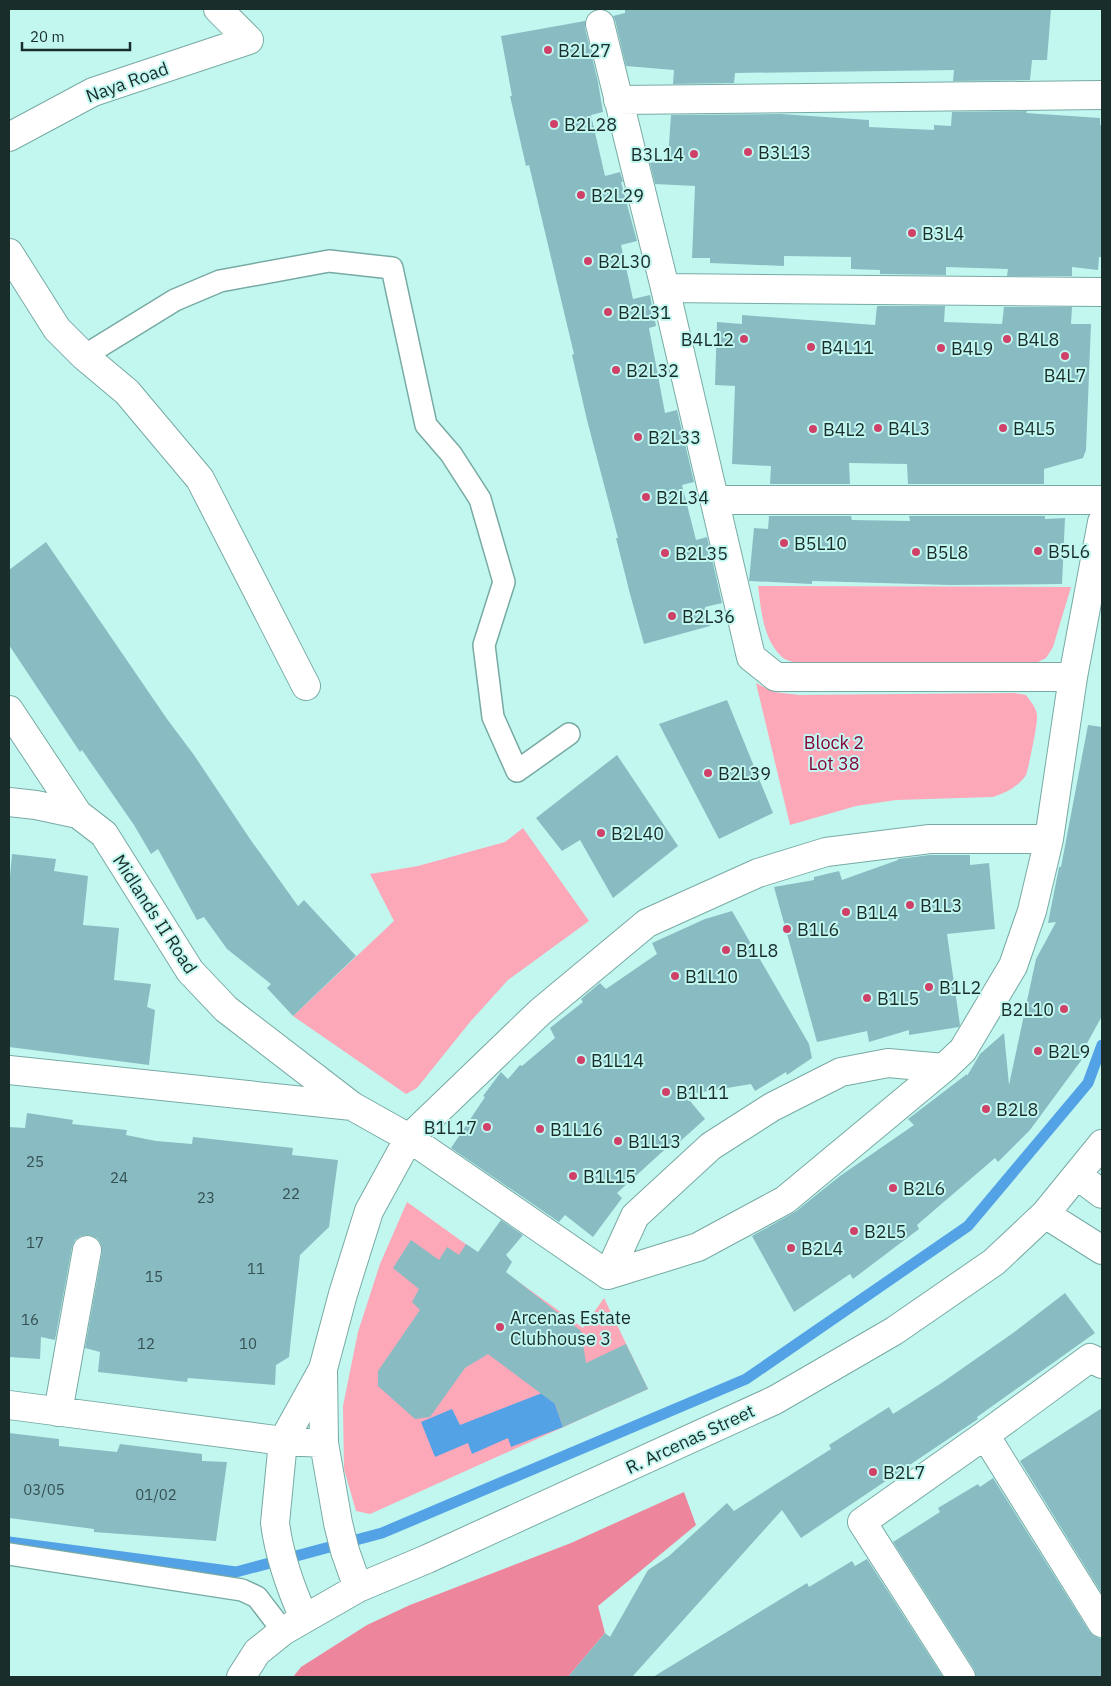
<svg xmlns="http://www.w3.org/2000/svg" width="1111" height="1686" font-family="'IBM Plex Sans',sans-serif">
<rect width="100%" height="100%" fill="#c2f7f0"/>
<!-- green -->
<path fill="#fca8b8" d="M758,586L1071,587L1053,647L1046,658L1036,663H796C791,661 785,660 782,657C763,640 761,609 758,586Z
M756,683L774,692L799,695L1014,693L1026,695C1030,701 1037,708 1037,716C1038,723 1028,770 1026,775C1019,786 1006,793 993,797L896,800L856,806L790,825Z
M523,828L589,921L508,980L470,1022L417,1088L406,1094L293,1016L394,921L370,874L418,866L505,842Z
M407,1202L583,1328L604,1298L648,1389L370,1514L356,1511L344,1469L343,1406L358,1332L380,1264Z"/>
<!-- forest -->
<path fill="#ed869c" d="M684,1492L696,1525L598,1606L605,1633L568,1677H293L301,1667L367,1625L410,1605L571,1543Z"/>
<!-- water -->
<path fill="#54a2e6" d="M550,1390L563,1427L511,1447L508,1438L472,1454L468,1443L435,1457L421,1422L452,1409L460,1425Z"/>
<g fill="none" stroke-linecap="round" stroke-linejoin="round">
<!-- stream -->
<path stroke="#54a2e6" stroke-width="11" d="M9,1542L236,1572L382,1533L746,1379L968,1226L1088,1083L1102,1045"/>
</g>
<!-- building -->
<path fill="#89bbc3" d="M625,9H1051L1047,60H1032L1030,80L953,81L954,70L735,73L734,83L673,84L674,70L626,66L615,20L613,16L625,13Z
M585,21V28L598,82L603,112L591,115L605,176L620,172L623,182H621L637,241L621,245L633,299L650,295L656,326L649,328L665,413L677,410L694,482L682,485L696,540L707,537L722,603L705,607L710,626L644,644L630,594L616,538H618L587,420L572,355L574,354L529,165L526,166L510,96H512L501,36Z
M1027,111L1026,113L1100,118V125H1102V257H1099L1098,270L1072,267V276H1007L1008,269L946,267V275L880,274V270L851,269V257L784,256V266L710,263V258H692L695,186L655,184L650,163L668,159L671,115L781,114L869,120V127L934,130V125L951,126L952,112Z
M877,306H945L944,322L1002,324L1004,307H1072L1071,324H1091L1086,450L1083,458L1044,469V484H908L907,464L849,463L850,484H770L771,466L732,464L735,386L715,385L717,322L742,324V315L875,325Z
M769,516H851L852,520L910,521L909,516H1045V519L1065,518L1062,584L950,585L812,581V584L749,581L754,528L768,529Z
M46,542L167,719L194,755L250,839L298,906L304,900L356,956L293,1016L267,988L271,984L227,949L204,917L197,920L158,849L151,854L134,825L82,750L80,752L9,645V570Z
M727,700L773,813L719,839L659,724Z
M1088,725L1102,727V1016L1080,1056L1083,1058L1030,1130L998,1162L995,1158L917,1225L919,1229L853,1279L850,1274L794,1312L752,1236L795,1212L840,1176L914,1125L908,1119L967,1074V1076L980,1054L1004,1033L1009,1085L1036,959L1056,922L1048,923L1059,867H1061Z
M617,755L678,846L613,898L580,840L562,851L536,818Z
M12,854L56,859L54,871L88,876L83,925L119,928L114,980L151,984L147,1007L155,1010L149,1065L9,1047V888Z
M930,855H970V865L989,863L995,929L947,934L960,1025L959,1027L909,1035V1030L869,1042L867,1031L817,1042L774,887L814,880V877L839,871L842,880L898,860V859Z
M732,911L809,1044L812,1058L787,1075L786,1072L755,1091L751,1084L685,1095L705,1119L676,1145L673,1142L617,1193L622,1198L593,1237L565,1215L559,1222L451,1148L485,1097L483,1096L501,1072L508,1079L520,1065L522,1066L555,1038L550,1028L583,1002L581,999L600,983L606,989L657,954L652,943L705,919Z
M27,1113L73,1120L72,1124L127,1130L126,1135L156,1141L192,1144L193,1137L293,1148L292,1155L338,1160L329,1227L300,1255L289,1357L276,1365L275,1385L188,1378L187,1382L98,1372L100,1352L85,1348L102,1252L101,1244L97,1238L89,1235L81,1236L75,1240L72,1247L55,1340L41,1337L40,1359L9,1357V1127L25,1128Z
M501,1220L523,1235L506,1255L512,1262L506,1272L581,1331L586,1363L626,1344L648,1389L563,1427L555,1404L488,1354L465,1368L430,1417L415,1419L378,1386V1371L420,1310L412,1302L419,1289L393,1268L411,1240L439,1260L447,1247L459,1255L466,1244L478,1252Z
M1065,1293L1095,1333L977,1417L978,1419L801,1538L782,1510L632,1677H568L605,1633L610,1637L648,1570L669,1556L727,1503L734,1511L831,1449L829,1445L889,1407L893,1414L940,1384L1013,1333Z
M1102,1408V1594L1020,1461Z
M9,1433L59,1439V1446L117,1452L120,1444L202,1454V1461L227,1462L216,1541L94,1532V1529L9,1518Z
M993,1478L1089,1631L1094,1636L1102,1639V1677H976L974,1669L893,1542L940,1512L938,1508L978,1484L980,1487Z
M867,1559L943,1677H653L807,1583L809,1587L852,1561L855,1566Z"/>
<g fill="none" stroke-linecap="round" stroke-linejoin="round">
<defs>
<path id="lane" d="M84,356L175,300L220,281L329,261L392,268L426,425L451,454L480,499L504,582L484,645L493,717L517,771L569,734
M9,1554L242,1590L257,1597L283,1631"/>
<path id="street" d="M600,24L665,288L751,657L776,677H1073
M618,100L1102,95
M9,137L93,92L249,40L218,9
M9,253L57,329L84,356L127,392L200,479L306,686
M665,288L1102,292
M715,500H1102
M9,710L78,814L104,834L190,971L226,1009L352,1106L409,1138L608,1275
M9,802L36,805L78,814
M9,1070L352,1106
M1077,1175L1102,1194
M1045,1214L1102,1250
M608,1275L698,1247L785,1200L944,1068L963,1050L1013,966L1032,911L1049,839L1073,677L1102,522
M608,1275L635,1216L711,1146L772,1107L841,1072L888,1063L944,1068
M323,1371L324,1443L338,1523L345,1551L358,1588
M9,1405L283,1441L324,1443
M58,1412L87,1250
M985,1435L1102,1623
M304,1618C291,1589 279,1554 275,1523L283,1441L323,1369L343,1294L369,1211L409,1138L540,1012L647,923L758,873L826,852L930,839H1049
M241,1677L257,1652L283,1631L358,1588L427,1559L775,1400L894,1331L994,1262L1045,1214L1102,1144
M961,1677L862,1522L985,1435L1090,1358L1102,1364"/>
</defs>
<!-- lane casing -->
<use href="#lane" stroke="#78aaa4" stroke-width="24"/>
<!-- street casing -->
<use href="#street" stroke="#78aaa4" stroke-width="30"/>
<!-- lane -->
<use href="#lane" stroke="#fff" stroke-width="21"/>
<!-- street -->
<use href="#street" stroke="#fff" stroke-width="28"/>
</g>
<!-- markers -->
<g fill="#d0416a" stroke="#c2f7f0" stroke-width="2">
<circle cx="548" cy="50" r="5"/>
<circle cx="554" cy="124" r="5"/>
<circle cx="748" cy="152" r="5"/>
<circle cx="694" cy="154" r="5"/>
<circle cx="581" cy="195" r="5"/>
<circle cx="912" cy="233" r="5"/>
<circle cx="588" cy="261" r="5"/>
<circle cx="608" cy="312" r="5"/>
<circle cx="744" cy="339" r="5"/>
<circle cx="1007" cy="339" r="5"/>
<circle cx="811" cy="347" r="5"/>
<circle cx="941" cy="348" r="5"/>
<circle cx="1065" cy="356" r="5"/>
<circle cx="616" cy="370" r="5"/>
<circle cx="878" cy="428" r="5"/>
<circle cx="1003" cy="428" r="5"/>
<circle cx="813" cy="429" r="5"/>
<circle cx="638" cy="437" r="5"/>
<circle cx="646" cy="497" r="5"/>
<circle cx="784" cy="543" r="5"/>
<circle cx="1038" cy="551" r="5"/>
<circle cx="916" cy="552" r="5"/>
<circle cx="665" cy="553" r="5"/>
<circle cx="672" cy="616" r="5"/>
<circle cx="708" cy="773" r="5"/>
<circle cx="601" cy="833" r="5"/>
<circle cx="910" cy="905" r="5"/>
<circle cx="846" cy="912" r="5"/>
<circle cx="787" cy="929" r="5"/>
<circle cx="726" cy="950" r="5"/>
<circle cx="675" cy="976" r="5"/>
<circle cx="929" cy="987" r="5"/>
<circle cx="867" cy="998" r="5"/>
<circle cx="1064" cy="1009" r="5"/>
<circle cx="1038" cy="1051" r="5"/>
<circle cx="581" cy="1060" r="5"/>
<circle cx="666" cy="1092" r="5"/>
<circle cx="986" cy="1109" r="5"/>
<circle cx="487" cy="1127" r="5"/>
<circle cx="540" cy="1129" r="5"/>
<circle cx="618" cy="1141" r="5"/>
<circle cx="573" cy="1176" r="5"/>
<circle cx="893" cy="1188" r="5"/>
<circle cx="854" cy="1231" r="5"/>
<circle cx="791" cy="1248" r="5"/>
<circle cx="500" cy="1327" r="5"/>
<circle cx="873" cy="1472" r="5"/>
</g>
<g text-anchor="middle" dominant-baseline="central" stroke-width="4" stroke-linejoin="round" paint-order="stroke">
<!-- number labels -->
<g font-size="15" fill="#355051">
<text x="35" y="1161">25</text>
<text x="119" y="1177">24</text>
<text x="291" y="1193">22</text>
<text x="206" y="1197">23</text>
<text x="35" y="1242">17</text>
<text x="256" y="1268">11</text>
<text x="154" y="1276">15</text>
<text x="30" y="1319">16</text>
<text x="146" y="1343">12</text>
<text x="248" y="1343">10</text>
<text x="44" y="1489">03/05</text>
<text x="156" y="1494">01/02</text>
</g>
<!-- poi labels -->
<g font-size="18" fill="#192d2b" stroke="#c2f7f0" text-anchor="start">
<text x="558" y="50">B2L27</text>
<text x="564" y="124">B2L28</text>
<text x="758" y="152">B3L13</text>
<text x="684" y="154" text-anchor="end">B3L14</text>
<text x="591" y="195">B2L29</text>
<text x="922" y="233">B3L4</text>
<text x="598" y="261">B2L30</text>
<text x="618" y="312">B2L31</text>
<text x="734" y="339" text-anchor="end">B4L12</text>
<text x="1017" y="339">B4L8</text>
<text x="821" y="347">B4L11</text>
<text x="951" y="348">B4L9</text>
<text x="626" y="370">B2L32</text>
<text x="1065" y="375" text-anchor="middle">B4L7</text>
<text x="888" y="428">B4L3</text>
<text x="1013" y="428">B4L5</text>
<text x="823" y="429">B4L2</text>
<text x="648" y="437">B2L33</text>
<text x="656" y="497">B2L34</text>
<text x="794" y="543">B5L10</text>
<text x="1048" y="551">B5L6</text>
<text x="926" y="552">B5L8</text>
<text x="675" y="553">B2L35</text>
<text x="682" y="616">B2L36</text>
<text x="718" y="773">B2L39</text>
<text x="611" y="833">B2L40</text>
<text x="920" y="905">B1L3</text>
<text x="856" y="912">B1L4</text>
<text x="797" y="929">B1L6</text>
<text x="736" y="950">B1L8</text>
<text x="685" y="976">B1L10</text>
<text x="939" y="987">B1L2</text>
<text x="877" y="998">B1L5</text>
<text x="1054" y="1009" text-anchor="end">B2L10</text>
<text x="1048" y="1051">B2L9</text>
<text x="591" y="1060">B1L14</text>
<text x="676" y="1092">B1L11</text>
<text x="996" y="1109">B2L8</text>
<text x="477" y="1127" text-anchor="end">B1L17</text>
<text x="550" y="1129">B1L16</text>
<text x="628" y="1141">B1L13</text>
<text x="583" y="1176">B1L15</text>
<text x="903" y="1188">B2L6</text>
<text x="864" y="1231">B2L5</text>
<text x="801" y="1248">B2L4</text>
<text x="510" y="1317">Arcenas Estate<tspan x="510" dy="21">Clubhouse 3</tspan></text>
<text x="883" y="1472">B2L7</text>
</g>
<!-- street labels -->
<g font-size="18" fill="#192d2b" stroke="#c2f7f0">
<text transform="translate(127 82) rotate(-20)">Naya Road</text>
<text transform="translate(155 914) rotate(57)">Midlands II Road</text>
<text transform="translate(690 1439) rotate(-25)">R. Arcenas Street</text>
</g>
<!-- park labels -->
<g font-size="18" fill="#860539" stroke="#c2f7f0">
<text x="834" y="742">Block 2<tspan x="834" dy="21">Lot 38</tspan></text>
</g>
</g>
<!-- border -->
<rect width="1111" height="1686" fill="none" stroke="#192d2b" stroke-width="20"/>
<!-- scale -->
<path d="M22 42v8h108v-8" fill="none" stroke="#192d2b" stroke-width="2.5"/>
<text x="30" y="42" font-size="15" fill="#192d2b" stroke="#c2f7f0" stroke-width="4" paint-order="stroke">20 m</text>
</svg>
